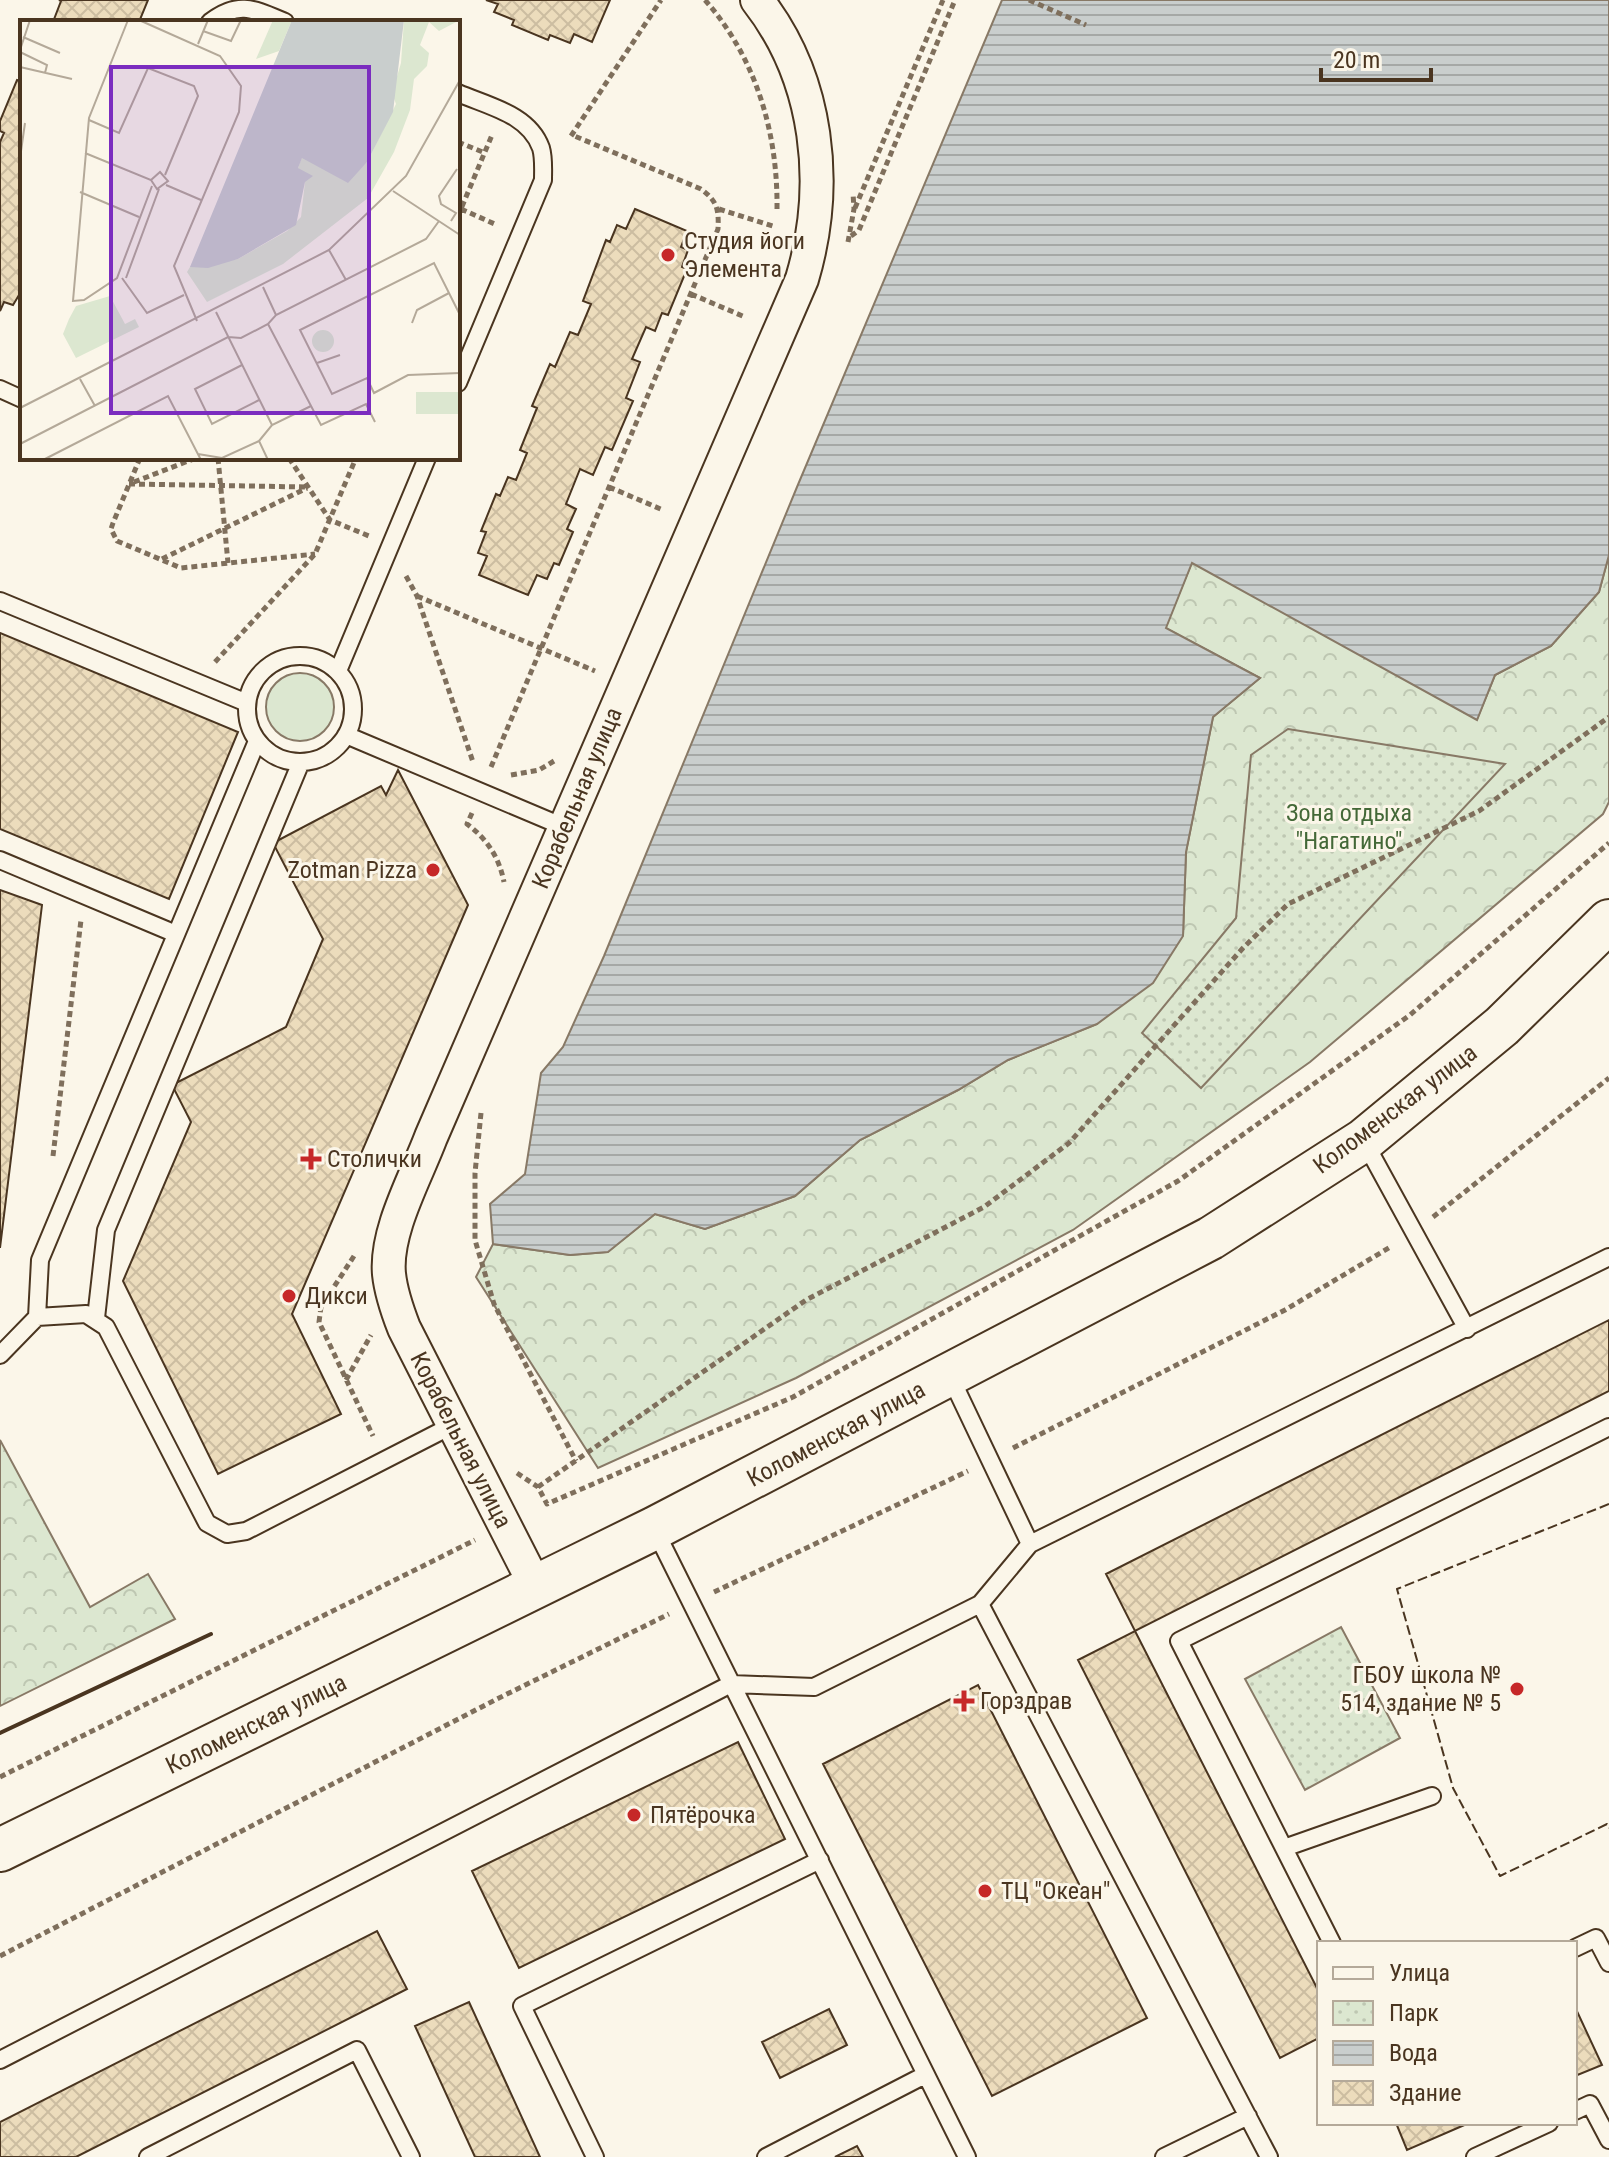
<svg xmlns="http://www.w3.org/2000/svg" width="1609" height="2157" font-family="'Roboto Condensed',sans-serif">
<defs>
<pattern id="forest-crowns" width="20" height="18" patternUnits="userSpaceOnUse" patternTransform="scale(2)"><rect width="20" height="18" fill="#dce7d0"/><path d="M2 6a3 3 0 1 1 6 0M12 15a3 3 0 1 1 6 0" fill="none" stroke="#bec7b2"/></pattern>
<pattern id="park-dots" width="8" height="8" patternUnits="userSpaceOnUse" patternTransform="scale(2)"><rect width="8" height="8" fill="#dce7d0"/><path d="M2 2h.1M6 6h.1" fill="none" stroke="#bec7b2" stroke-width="1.8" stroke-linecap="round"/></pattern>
<pattern id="water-rules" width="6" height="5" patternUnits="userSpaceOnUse" patternTransform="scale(2)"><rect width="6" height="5" fill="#c9cecd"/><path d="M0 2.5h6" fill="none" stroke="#a5a8a6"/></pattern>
<pattern id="building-cross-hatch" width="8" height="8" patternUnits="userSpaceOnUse" patternTransform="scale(2)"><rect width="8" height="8" fill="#ecdcbc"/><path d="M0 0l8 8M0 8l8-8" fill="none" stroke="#ccbda1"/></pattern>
</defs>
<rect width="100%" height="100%" fill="#fbf6e9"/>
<!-- grass -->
<path fill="#dce7d0" stroke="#887966" stroke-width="2" d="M266 707a34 34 0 1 1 68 0a34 34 0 1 1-68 0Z"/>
<!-- forest -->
<path fill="url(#forest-crowns)" stroke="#887966" stroke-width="2" d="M1609,555V802L1603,814L1310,1062L1073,1230L796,1378L598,1468L476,1277L493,1244L570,1255L607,1252L655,1214L705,1229L795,1196L860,1140L958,1090L1008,1060L1097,1024L1183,935L1186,852L1213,717L1260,678L1165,628L1192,562L1477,719L1495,675L1551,646L1599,592Z
M0,1440L90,1607L148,1574L175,1619L0,1706Z"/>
<!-- park -->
<path fill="url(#park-dots)" stroke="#887966" stroke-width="2" d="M1288,729L1505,764L1201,1088L1142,1033L1236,918L1251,755Z
M1341,1627L1400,1738L1305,1790L1245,1679Z"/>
<!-- water -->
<path fill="url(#water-rules)" stroke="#887966" stroke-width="2" d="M1002,0H1609V555L1599,592L1551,646L1495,675L1477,720L1192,563L1166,628L1260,678L1213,717L1186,852L1183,936L1153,983L1097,1024L1008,1060L958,1090L860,1140L795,1196L705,1229L655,1214L608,1252L570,1255L493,1244L490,1204L525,1174L541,1073L563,1047L604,956L797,487Z"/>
<!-- building -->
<path fill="url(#building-cross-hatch)" stroke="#4a3520" stroke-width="2" d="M59,0H148L139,22H53L61,1Z
M486,0H610L592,42L574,34L570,43L550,35L548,40L512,25L514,20L494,12L498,4Z
M17,80L22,82V290L13,305L4,302L0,311V142L4,133L0,131V121Z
M635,209L687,231L681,247L688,250L682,267L687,269L668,315L662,313L655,331L646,327L632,359L640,362L626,398L633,401L612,450L605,447L593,475L580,469L566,504L576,509L567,529L573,532L559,565L554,563L547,579L537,575L528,595L479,575L487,556L478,553L486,532L481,531L496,494L500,496L508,477L516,480L527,453L520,450L537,408L532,406L550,364L555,367L570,332L578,335L591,304L583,301L606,240L610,242L617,225L626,229Z
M0,633L238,732L169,899L0,829Z
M398,770L468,905L292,1314L341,1414L218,1474L123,1281L191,1122L172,1085L286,1027L323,939L273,843L381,786L386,795Z
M0,890L42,905L0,1248Z
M1609,1320V1391L1135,1631L1106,1574Z
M1135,1631L1319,1992V2038L1280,2058L1078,1660Z
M978,1685L1147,2018L992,2096L823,1764Z
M738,1742L785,1839L519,1968L472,1871Z
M377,1931L407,1989L76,2157H0V2122Z
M469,2002L491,2050L540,2157H475L415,2026Z
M1575,2007L1602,2065L1575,2076Z
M829,2009L847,2045L780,2078L762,2042Z
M1396,2123H1469L1407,2150Z
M857,2146L863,2157H835Z"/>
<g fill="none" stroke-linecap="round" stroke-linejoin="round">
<defs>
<path id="service" d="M210,22C239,0 254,9 285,22
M458,93C488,106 529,114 541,148C544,158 543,170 543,180L458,383
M0,389L22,399
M0,601L247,703
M247 709a53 53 0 1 1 106 0a53 53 0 1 1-106 0Z
M338,671L427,458
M346,735L564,827
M0,860L176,934
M1364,1141L1467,1329
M37,1317L40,1260L257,741
M96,1318L106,1230L301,762
M0,1355L37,1317L86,1314L106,1327L207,1523L227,1534L246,1531L453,1425
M950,1376L1030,1544
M655,1530L967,2157
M980,1604L1269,2157
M1284,1848L1432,1796
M1332,1943L1179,1641L1609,1427
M1575,1948L1596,1938L1609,1963
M0,2060L731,1684L814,1687L980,1604L1030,1544L1609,1257
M1575,2111L1590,2104L1609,2140
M148,2157L357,2050L411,2157
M595,2157L522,2006L820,1860
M766,2157L925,2075
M1164,2157L1248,2116
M1475,2157L1549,2123"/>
<path id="minor" d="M535,1585L404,1328C397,1310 391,1293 389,1274C385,1231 416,1177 431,1137L802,279C830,185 819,79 757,0"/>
<path id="tertiary" d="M0,1850L655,1528L1211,1238L1364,1140L1502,1026L1609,921"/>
</defs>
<!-- service casing -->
<use href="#service" stroke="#4a3520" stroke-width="20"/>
<!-- minor casing -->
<use href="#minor" stroke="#4a3520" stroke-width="36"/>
<!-- tertiary casing -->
<use href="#tertiary" stroke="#4a3520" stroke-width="46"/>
<!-- path -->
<path stroke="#7f6f5c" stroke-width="5" stroke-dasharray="6 4" stroke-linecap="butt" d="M705,0C756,58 778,133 777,209
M1029,0L1086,25
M571,136L661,0
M458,142L485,153
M855,208L943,0
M461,209L497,225
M719,209L776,227
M458,216L492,135
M851,236L859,230L955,0
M848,242L854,209L853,193
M691,294L745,317
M140,458L113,523L111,529L117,541L181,568L315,554
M218,458L228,563
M289,458L330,520L369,536
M134,482L196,458
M129,484L307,487
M609,487L663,510
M162,559L307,488
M406,576L417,596L473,762
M417,596L595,671
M215,662L315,554L356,458
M491,767L718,229C719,209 717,201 701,189L572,135
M511,775L539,770L554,761
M472,813L467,824C487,839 499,857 504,882
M481,1113L475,1173V1240L494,1304L576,1461
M53,1156L81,920
M1433,1217L1609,1078
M354,1256L321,1307L319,1322L373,1436
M346,1380L371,1335
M1013,1448L1285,1310L1392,1246
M517,1473L538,1487L547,1504L793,1397L1178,1181L1410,1015L1609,843
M538,1487L806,1300L984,1207L1069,1143L1243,948L1288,904L1479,811L1609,717
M714,1592L968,1471
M0,1777L475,1540
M0,1956L497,1699L669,1614"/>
<!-- service -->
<use href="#service" stroke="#fbf6e9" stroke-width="16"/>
<!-- minor -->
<use href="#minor" stroke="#fbf6e9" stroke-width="32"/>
<!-- tertiary -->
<use href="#tertiary" stroke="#fbf6e9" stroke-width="42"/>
<!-- fence -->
<path stroke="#4a3520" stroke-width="2" stroke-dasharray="10 4" stroke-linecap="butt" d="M1609,1504L1397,1589L1453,1788L1500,1876L1607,1824L1609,1828"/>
<!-- wall -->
<path stroke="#4a3520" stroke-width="4" d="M0,1733L211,1634"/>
</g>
<!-- markers -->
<g fill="#c62828" stroke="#fbf6e9" stroke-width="3">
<circle cx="668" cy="255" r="8"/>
<circle cx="433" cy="870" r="8"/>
<path d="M307 1147h8v8h8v8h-8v8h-8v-8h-8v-8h8z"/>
<circle cx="289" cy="1296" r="8"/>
<circle cx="1517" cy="1689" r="8"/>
<path d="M960 1689h8v8h8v8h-8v8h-8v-8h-8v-8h8z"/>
<circle cx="634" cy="1815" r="8"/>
<circle cx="985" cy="1891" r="8"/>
</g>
<g text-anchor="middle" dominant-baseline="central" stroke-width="6" stroke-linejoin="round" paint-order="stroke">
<!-- poi labels -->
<g font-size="24" fill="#4a3520" stroke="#fbf6e9" text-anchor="start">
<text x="684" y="241">Студия йоги<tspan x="684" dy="28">Элемента</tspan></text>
<text x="417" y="870" text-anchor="end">Zotman Pizza</text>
<text x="327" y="1159">Столички</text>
<text x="305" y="1296">Дикси</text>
<text x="1501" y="1675" text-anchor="end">ГБОУ школа №<tspan x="1501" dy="28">514, здание № 5</tspan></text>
<text x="980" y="1701">Горздрав</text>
<text x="650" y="1815">Пятёрочка</text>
<text x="1001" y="1891">ТЦ "Океан"</text>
</g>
<!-- street labels -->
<g font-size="24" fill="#4a3520" stroke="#fbf6e9">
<text transform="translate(577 798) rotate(-67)">Корабельная улица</text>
<text transform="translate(1395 1109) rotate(-37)">Коломенская улица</text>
<text transform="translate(836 1434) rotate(-28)">Коломенская улица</text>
<text transform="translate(461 1440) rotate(63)">Корабельная улица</text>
<text transform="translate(256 1724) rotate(-26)">Коломенская улица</text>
</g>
<!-- park labels -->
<g font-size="24" fill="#436837" stroke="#fbf6e9">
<text x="1349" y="813">Зона отдыха<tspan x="1349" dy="28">"Нагатино"</tspan></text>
</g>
</g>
<!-- overview -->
<g transform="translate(20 20)">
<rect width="440" height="440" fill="#fbf6e9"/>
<path d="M396,372H440V394H396Z" fill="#dce7d0"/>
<path d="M384,0H440L419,11L409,2L400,25L409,33L407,46L394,59L390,90L374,132L348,178L263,244L187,282L167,252L170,247L218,239L267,211L281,197L285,162L278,148L282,137L327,162L347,142L376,84L372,73L381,43ZM90,276L105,304L115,299L119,307L56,338L43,314L49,299L56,286Z" fill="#dce7d0"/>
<path d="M253,0H272L259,31L236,39ZM297,164L332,170L283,222L274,213L289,194L291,168ZM292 321a11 11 0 1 1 22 0a11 11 0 1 1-22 0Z" fill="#dce7d0"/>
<path d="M272,0H384L373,92L347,142L328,163L282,138L278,148L293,156L285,162L276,205L218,239L188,248L170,247Z" fill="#c9cecd"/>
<path fill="none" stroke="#b4a999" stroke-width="2" d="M108,0L69,98L53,281L64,280L97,258L132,166M119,0L200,36L221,66L219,92L154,246L177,301M183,11L211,21L221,0M3,17L40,33M178,24L188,0M0,30L10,0M0,32L27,45L25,53M0,47L52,59M69,100L99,113L128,48L174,66L178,76L145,155M65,133L131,160L137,169L148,161L140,152L131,160M0,138L5,103M146,165L181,180M373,171L440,215M60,172L119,197M431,201L436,193L421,184L419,176L437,149M309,230L326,260M102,258L127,293L164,275M106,258L139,169M243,267L256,295M196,292L252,405M440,295L414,243L280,310L312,374L347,358L354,373L388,355L440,353M392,303L397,290L429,273M248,304L301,405L346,384L355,402M297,343L320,335M222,345L175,369L192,404L239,380M60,359L75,386M0,388L309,230L386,156L440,60M0,424L208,317L221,318L248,304L256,295L406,219L419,201M178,434L202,438L239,421M23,440L148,376L181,440M248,440L239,421L252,405L291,386"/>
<path fill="#7b2cbf" fill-opacity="0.15" stroke="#7b2cbf" stroke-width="4" d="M91,47H349V393H91Z"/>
<rect width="440" height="440" fill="none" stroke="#4a3520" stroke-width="4"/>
</g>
<!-- legend -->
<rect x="1317" y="1941" width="260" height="184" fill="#fbf6e9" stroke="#b4a999" stroke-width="2"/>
<rect x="1333" y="1967" width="40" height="12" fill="#fbf6e9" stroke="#b4a999" stroke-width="2"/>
<text x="1389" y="1981" font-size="24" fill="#4a3520">Улица</text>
<rect x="1333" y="2001" width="40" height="24" fill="url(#park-dots)" stroke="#b4a999" stroke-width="2"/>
<text x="1389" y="2021" font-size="24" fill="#4a3520">Парк</text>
<rect x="1333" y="2041" width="40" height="24" fill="url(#water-rules)" stroke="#b4a999" stroke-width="2"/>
<text x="1389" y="2061" font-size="24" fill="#4a3520">Вода</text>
<rect x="1333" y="2081" width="40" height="24" fill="url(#building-cross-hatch)" stroke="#b4a999" stroke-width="2"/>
<text x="1389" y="2101" font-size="24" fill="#4a3520">Здание</text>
<!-- scale -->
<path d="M1321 68v12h110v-12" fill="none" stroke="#4a3520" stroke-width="4"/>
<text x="1333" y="68" font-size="24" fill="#4a3520" stroke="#fbf6e9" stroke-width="6" paint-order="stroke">20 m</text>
</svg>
